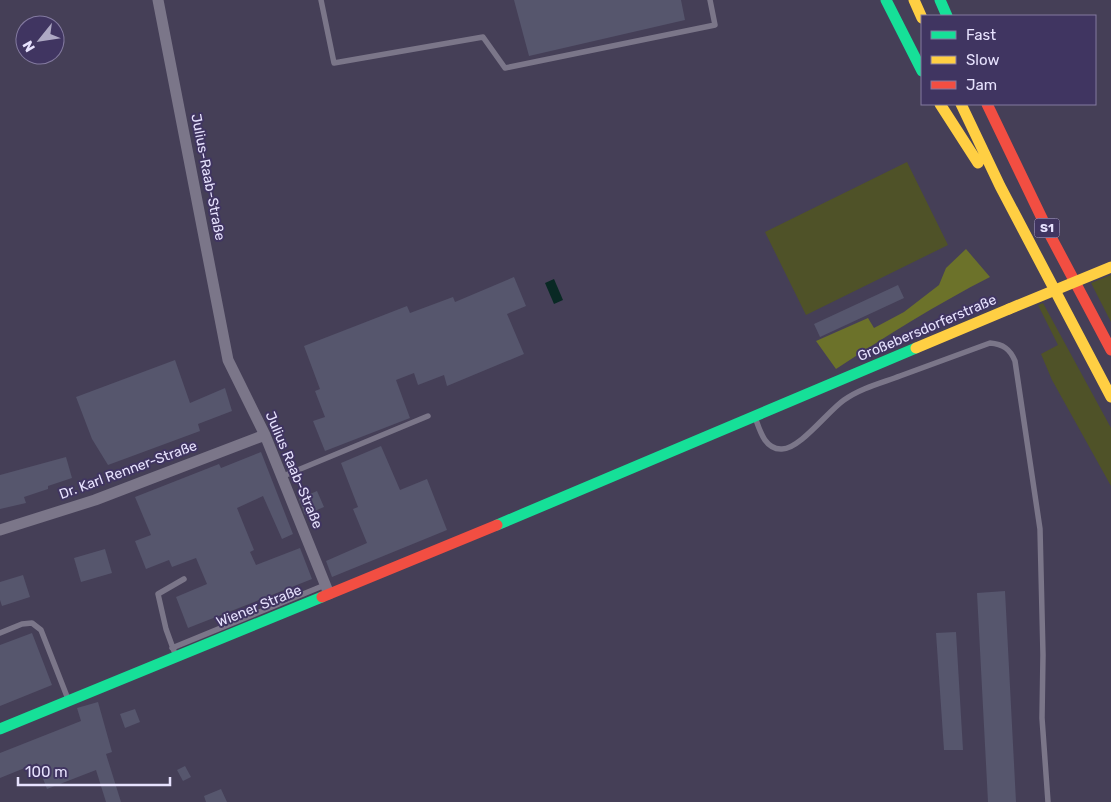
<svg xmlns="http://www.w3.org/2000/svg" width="1111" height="802" font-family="Rubik,sans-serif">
<rect width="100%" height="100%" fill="#453f57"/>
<!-- green -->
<path fill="#4f5228" d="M907,162L948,245L806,315L765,232Z
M1111,275V322L1091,283Z
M1043,303L1111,428V486L1052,380L1041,354L1058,345L1038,305Z"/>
<!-- forest -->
<path fill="#6c722a" d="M966,249L990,277C937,304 886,336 836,369L816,341L868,318L874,328L904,312L939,285L946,268Z"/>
<!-- water -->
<path fill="#092924" d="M554,279L563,300L554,304L545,283Z"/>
<!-- building -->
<path fill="#56566d" d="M514,0H681L685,20L529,56Z
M514,277L526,306L507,314L524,354L447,386L444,375L418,385L414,373L396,380L410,418L325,451L313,421L325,417L315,391L320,389L304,346L407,306L410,313L453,297L455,302Z
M898,285L904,298L820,337L814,324Z
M175,360L190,403L225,388L232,411L198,424L200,431L108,465L92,439L76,397Z
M381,446L400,490L427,479L447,530L332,577L326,561L367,543L353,509L358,507L341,463Z
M261,452L293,534L282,539L263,496L237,508L254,550L250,552L256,565L300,548L312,579L188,628L176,597L207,584L196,558L172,567L169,560L146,569L135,541L151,535L135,497L219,464L221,468Z
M66,457L72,478L48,486V489L24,497L26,503L0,509V475Z
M317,491L324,507L305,515L299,499Z
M105,549L112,573L81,582L74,558Z
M23,575L30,597L2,606L0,600V582Z
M1005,591L1016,802H988L977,593Z
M956,632L963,750H944L936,633Z
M32,633L52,685L0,706V645Z
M98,702L112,752L106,754L121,802H106L96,770L47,789L37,763L0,778V753L81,721L77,708Z
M135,709L140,722L125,728L120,714Z
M185,766L191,777L183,781L177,770Z
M221,789L227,802H206L204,796Z"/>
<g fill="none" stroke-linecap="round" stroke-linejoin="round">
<!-- lane -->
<path stroke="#7b7689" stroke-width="5.5" d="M321,0L334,63L483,37L505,68L715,25L710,0
M755,417C760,431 765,450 782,449C800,449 828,411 844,400C861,388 881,383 900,376C930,365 960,354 990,343C1003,344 1010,349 1015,361L1040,529L1043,655L1042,718L1048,802
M281,477L428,416
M0,633L22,624L32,623L41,630L68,699
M172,648L325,585
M174,651L166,629L158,594L184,579"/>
<!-- street -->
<path stroke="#7b7689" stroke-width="11" d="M158,0L228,360L265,435L329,594
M0,530L95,500L265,435"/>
<!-- fast -->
<path stroke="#16e098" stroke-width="11" d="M886,0L922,71
M940,0L947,16
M497,525L916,348
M0,729L322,597"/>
<!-- slow -->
<path stroke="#ffcf43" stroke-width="11" d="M914,0L922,18
M940,104L978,163
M961,104L1000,186L1111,397
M916,348L1009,309"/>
<!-- jam -->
<path stroke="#f24e42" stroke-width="11" d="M987,104L1050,235L1111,350
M322,597L497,525"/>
<!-- slow-bridge -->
<path stroke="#ffcf43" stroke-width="11" d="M1009,309L1111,267"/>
</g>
<g text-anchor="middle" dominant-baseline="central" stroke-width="4" stroke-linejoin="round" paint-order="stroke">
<!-- shield labels -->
<rect fill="#403561" stroke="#b5aecf" stroke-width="1" x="1034.5" y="218.5" width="25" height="19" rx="4"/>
<g font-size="12" font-weight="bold" fill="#e7e2fe">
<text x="1047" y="228">S1</text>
</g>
<!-- street labels -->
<g font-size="14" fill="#e7e2fe" stroke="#403561">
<text transform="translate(208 177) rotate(79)">Julius-Raab-Straße</text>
<text transform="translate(927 328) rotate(-23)">Großebersdorferstraße</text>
<text transform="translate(128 470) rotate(-20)">Dr. Karl Renner-Straße</text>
<text transform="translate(294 470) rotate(67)">Julius Raab-Straße</text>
<text transform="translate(259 606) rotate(-22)">Wiener Straße</text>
</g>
</g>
<!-- legend -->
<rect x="921" y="15" width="175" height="90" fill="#403561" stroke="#837aa0"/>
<rect x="931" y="31" width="25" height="8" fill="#16e098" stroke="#837aa0"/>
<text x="966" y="40" font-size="15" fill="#e7e2fe">Fast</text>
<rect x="931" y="56" width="25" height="8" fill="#ffcf43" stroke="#837aa0"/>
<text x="966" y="65" font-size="15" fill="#e7e2fe">Slow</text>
<rect x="931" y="81" width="25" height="8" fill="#f24e42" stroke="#837aa0"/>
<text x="966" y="90" font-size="15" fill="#e7e2fe">Jam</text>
<!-- north arrow -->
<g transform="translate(40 40) rotate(240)"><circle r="24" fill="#403561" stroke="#837aa0"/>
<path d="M0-4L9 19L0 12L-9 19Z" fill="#aea9c4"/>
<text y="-8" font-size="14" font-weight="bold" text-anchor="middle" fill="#e7e2fe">N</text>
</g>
<!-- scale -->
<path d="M18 777v8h152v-8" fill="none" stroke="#e7e2fe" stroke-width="2.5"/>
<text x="25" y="777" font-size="15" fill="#e7e2fe" stroke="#403561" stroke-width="4" paint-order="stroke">100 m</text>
</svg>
